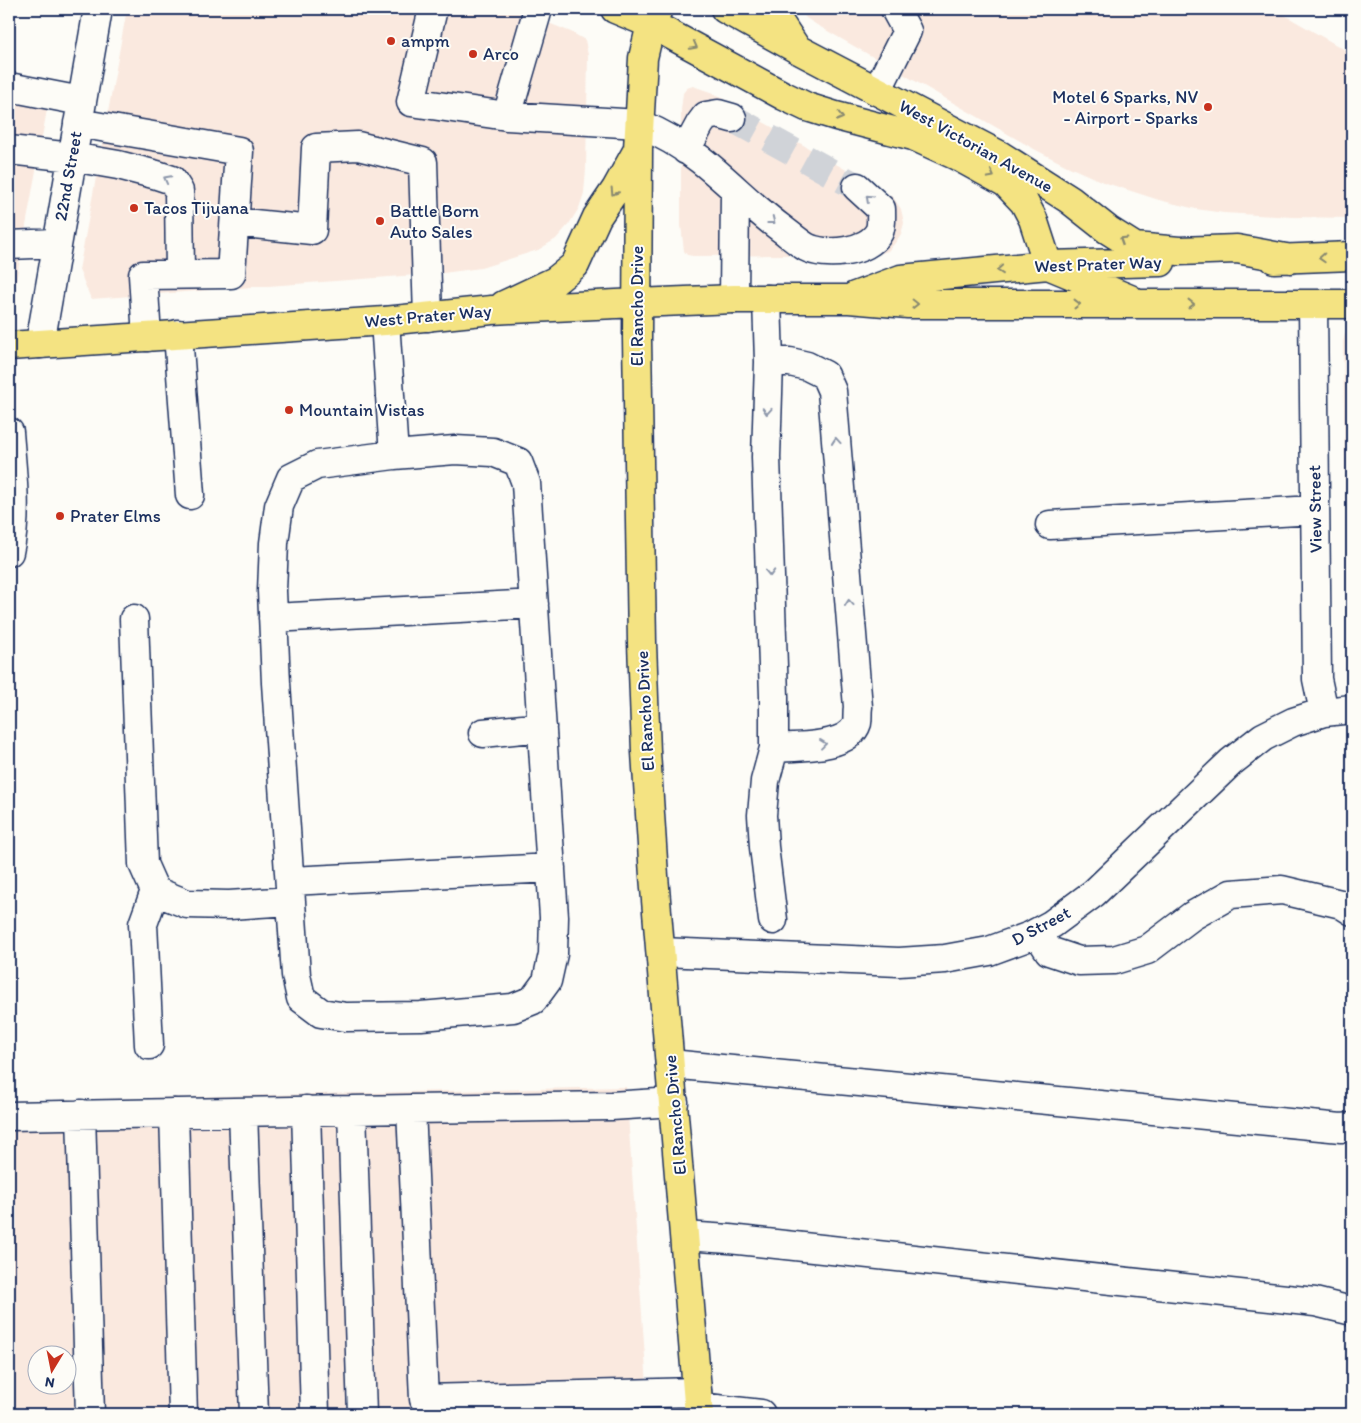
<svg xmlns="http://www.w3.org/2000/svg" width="1361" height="1423" font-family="Itim,sans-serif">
<rect width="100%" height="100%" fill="#fdfcf7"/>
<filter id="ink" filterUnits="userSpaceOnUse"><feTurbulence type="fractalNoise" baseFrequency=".02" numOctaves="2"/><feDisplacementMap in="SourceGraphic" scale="10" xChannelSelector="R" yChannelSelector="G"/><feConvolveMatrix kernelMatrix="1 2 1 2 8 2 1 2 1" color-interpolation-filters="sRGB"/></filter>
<g filter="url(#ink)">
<!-- built -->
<path fill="#fae9df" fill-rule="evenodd" d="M127,9H506L531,16L571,32L585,40L588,55L586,169L584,193L579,208L569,224L556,239L538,250L481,268L443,273L91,299L79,270Z
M799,9H1274L1352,54V218L1292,217L1224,213L1196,209L1159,200L1103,182L1067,166L1034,149L817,25L806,18Z
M693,86L713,93L893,197L901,209L904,223L901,234L895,243L888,251L878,254L693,256L687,255L684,251L681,225V110L683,93L687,88Z
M9,97L48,104L16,281L12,294L9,297Z
M1352,328V678L1348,669L1343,342L1345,334Z
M626,1087L649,1414H9V1101ZM38,1356H68V1386H38Z"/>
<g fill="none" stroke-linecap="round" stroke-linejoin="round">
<!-- minor-tunnel -->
<path stroke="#d0d3d8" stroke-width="28" stroke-dasharray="28 14" stroke-linecap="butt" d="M732,118L857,187"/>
<defs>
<path id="minor" d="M433,9L411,102L507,116L639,124C661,133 682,145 701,160C729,182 753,208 782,229C790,235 798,242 806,247C825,257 868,253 879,232C882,226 881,216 881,209L857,187
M9,87L81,101
M877,91L907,31L895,9
M507,116L538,9
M78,123L239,151L231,274L143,275L147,337
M9,150L72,157L118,165L157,175L172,180L179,191L180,274
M686,150L700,124L706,116L718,114L732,118
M235,222L312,230L316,148L358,146L423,162L428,317
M9,245L57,243
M734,299L735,190
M767,299L769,362L766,457L774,696V748L765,781L762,815L764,847L773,920
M1313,305L1317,679L1324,712
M385,321L394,455L317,465L291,478L279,506L274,543L272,591L276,683L296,975L301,998L321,1013L346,1017L421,1016L513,1008L533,1000L547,981L553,954L554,917L526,483L518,462L493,452L455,450L394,455
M178,334L190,495
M40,344L98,9
M769,362H790L807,366L825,375L832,391L858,707C857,712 858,718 857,723C849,749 796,746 774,748
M9,432C12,472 18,513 9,552
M1050,525L1315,510
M273,618L534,604
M134,619L143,864L155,891L187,904L229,905L291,901
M483,733L542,727
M290,881L551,868
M1037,932L1049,951L1079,961L1114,960L1147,950L1192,916L1231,894L1282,890L1341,904L1352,911
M661,952L899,962L945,959L989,951L1030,936L1052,924L1094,893L1231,762L1263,737L1293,722L1324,712L1352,709
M149,1045L143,924L155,891
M670,1064L1341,1128L1352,1127
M674,1102L611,1106L411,1109L424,1399L697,1392
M306,1110L315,1414
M352,1110L362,1414
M243,1112L254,1414
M174,1113L183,1414
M81,1114L90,1414
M9,1116L411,1109
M685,1236L729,1239L1315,1302L1352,1311
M699,1407L761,1414"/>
<path id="major" d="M615,9L651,24L784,96L807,107L836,116L913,136L957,156L1006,183L1024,202L1033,219L1048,265L1130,299
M658,9L651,24L643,58L638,149L637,339L642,643L646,752L654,876L699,1414
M725,9L797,49L1001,156L1070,200L1108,230L1135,247L1179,251L1237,249L1291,259
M775,9L777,19L796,48
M1274,259L1352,256
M855,296L901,279L1048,265L1161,262
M504,305L555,281L575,265L597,217L616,189L636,153
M9,346L385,321L492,310L637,303L734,299H849L908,304H1352"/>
</defs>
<!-- minor casing -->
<use href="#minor" stroke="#1b2f5e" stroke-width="31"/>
<!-- major casing -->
<use href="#major" stroke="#1b2f5e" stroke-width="31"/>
<!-- minor -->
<use href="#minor" stroke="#fdfcf7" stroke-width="28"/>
<!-- major -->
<use href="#major" stroke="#f4e382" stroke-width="28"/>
</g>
<!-- one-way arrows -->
<defs><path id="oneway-chevron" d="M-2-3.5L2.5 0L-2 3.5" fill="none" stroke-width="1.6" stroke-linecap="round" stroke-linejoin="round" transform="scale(1.25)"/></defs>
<g stroke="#888970">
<use href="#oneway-chevron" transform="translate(694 46) rotate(28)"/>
<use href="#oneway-chevron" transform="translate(840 117) rotate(14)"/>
<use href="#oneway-chevron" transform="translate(991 175) rotate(28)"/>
<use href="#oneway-chevron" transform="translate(614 192) rotate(122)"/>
<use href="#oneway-chevron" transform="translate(1123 240) rotate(-148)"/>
<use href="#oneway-chevron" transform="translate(1322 258) rotate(177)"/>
<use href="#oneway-chevron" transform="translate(1000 270) rotate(175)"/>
<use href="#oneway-chevron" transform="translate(915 304) rotate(1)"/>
<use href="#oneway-chevron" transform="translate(1077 304)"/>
<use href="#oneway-chevron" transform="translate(1191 304)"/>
</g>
<g stroke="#8c96aa">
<use href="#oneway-chevron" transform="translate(167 179) rotate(-152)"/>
<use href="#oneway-chevron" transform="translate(869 198) rotate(-137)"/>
<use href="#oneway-chevron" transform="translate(772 221) rotate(38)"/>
<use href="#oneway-chevron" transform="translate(767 411) rotate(94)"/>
<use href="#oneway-chevron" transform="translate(836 441) rotate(-95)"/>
<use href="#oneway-chevron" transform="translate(770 573) rotate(88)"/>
<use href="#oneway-chevron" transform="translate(849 603) rotate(-95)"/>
<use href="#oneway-chevron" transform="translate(823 744) rotate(-7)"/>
</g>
</g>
<!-- markers -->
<g fill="#c8321e" stroke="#fdfcf7" stroke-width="2">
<circle cx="391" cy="41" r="5"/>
<circle cx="473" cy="54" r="5"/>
<circle cx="1208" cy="107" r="5"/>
<circle cx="134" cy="208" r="5"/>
<circle cx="380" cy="221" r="5"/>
<circle cx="289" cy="410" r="5"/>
<circle cx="60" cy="516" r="5"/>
</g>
<g text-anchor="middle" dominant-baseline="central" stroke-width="4" stroke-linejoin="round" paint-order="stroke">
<!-- poi labels -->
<g font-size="18" fill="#1b2f5e" stroke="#fdfcf7" text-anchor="start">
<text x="401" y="41">ampm</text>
<text x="483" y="54">Arco</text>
<text x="1198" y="97" text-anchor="end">Motel 6 Sparks, NV<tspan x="1198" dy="21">- Airport - Sparks</tspan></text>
<text x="144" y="208">Tacos Tijuana</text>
<text x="390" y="211">Battle Born<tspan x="390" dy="21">Auto Sales</tspan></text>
<text x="299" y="410">Mountain Vistas</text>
<text x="70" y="516">Prater Elms</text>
</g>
<!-- street labels -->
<g font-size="18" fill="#1b2f5e" stroke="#fdfcf7">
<text transform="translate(976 146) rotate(29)">West Victorian Avenue</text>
<text transform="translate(68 176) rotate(-80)">22nd Street</text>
<text transform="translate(1098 264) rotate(-2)">West Prater Way</text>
<text transform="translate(637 306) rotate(-90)">El Rancho Drive</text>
<text transform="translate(428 316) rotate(-5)">West Prater Way</text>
<text transform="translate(1315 509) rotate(-91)">View Street</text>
<text transform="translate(645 711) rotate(-93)">El Rancho Drive</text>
<text transform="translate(1041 926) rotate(-28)">D Street</text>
<text transform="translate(675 1115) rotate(-95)">El Rancho Drive</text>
</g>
</g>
<!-- margin -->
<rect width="1361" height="1423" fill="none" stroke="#fdfcf7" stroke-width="30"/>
<rect x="15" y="15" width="1331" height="1393" fill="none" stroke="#1b2f5e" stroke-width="2" filter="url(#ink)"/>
<!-- north arrow -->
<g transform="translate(52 1370) rotate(190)"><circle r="24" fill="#fdfcf7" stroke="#a3aaba"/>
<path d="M0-4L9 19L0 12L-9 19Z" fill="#c8321e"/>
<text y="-8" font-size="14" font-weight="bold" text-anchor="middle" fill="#1b2f5e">N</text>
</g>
</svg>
